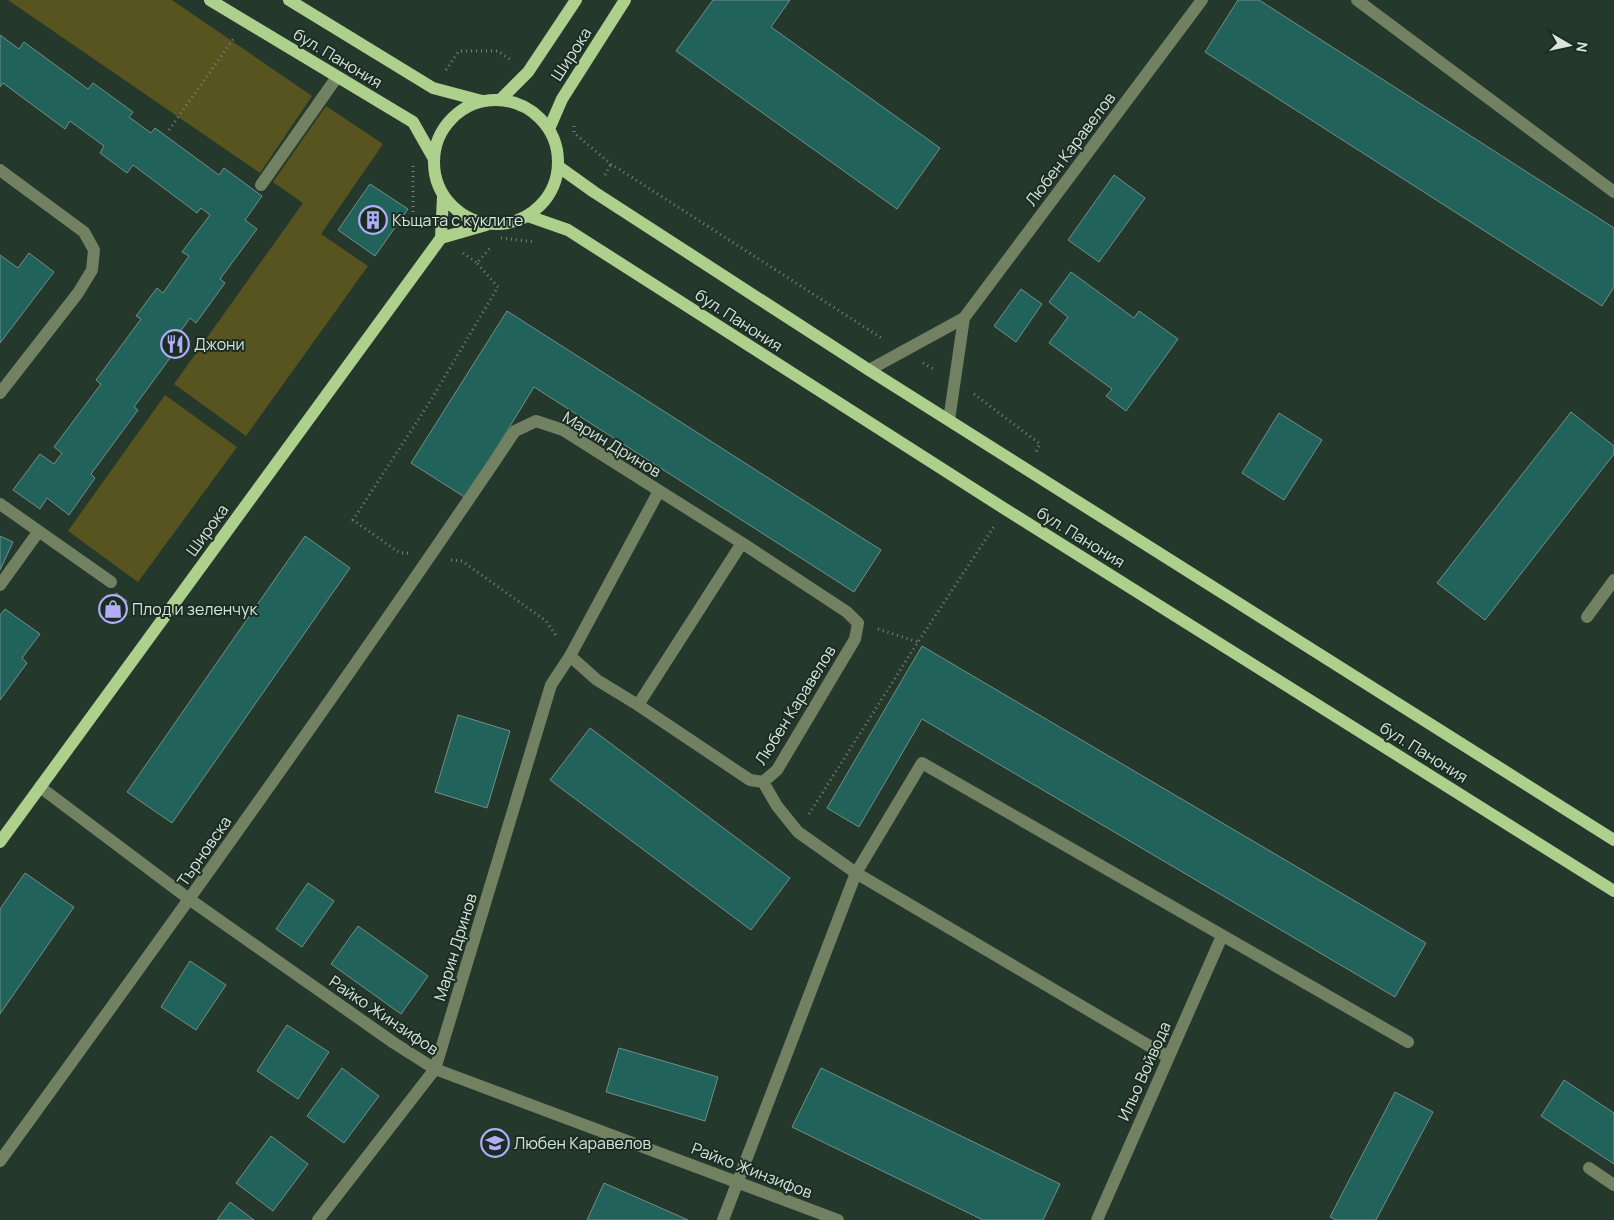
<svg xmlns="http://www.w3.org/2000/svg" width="1614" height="1220" font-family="Manrope,sans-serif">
<rect width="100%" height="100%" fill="#25382c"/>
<!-- green -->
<path fill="#585420" d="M8,0H172L312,96L260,173Z
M326,106L383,144L321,234L368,266L246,436L174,384L303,203L273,182Z
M165,395L237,447L138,582L68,531Z"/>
<!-- building -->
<path fill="#21635a" stroke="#738e89" d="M713,0H790L771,27L940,148L897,209L676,51Z
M1238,0H1259L1614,228V287L1602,306L1205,52Z
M0,35L19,49L24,42L88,89L93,83L133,112L129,117L151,133L155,128L219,175L224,168L262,196L245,220L257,229L220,279L225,283L196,323L190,318L175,339L181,343L134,407L138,410L91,474L95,478L69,515L47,498L40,509L13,490L40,454L54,464L62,453L54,447L101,384L96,380L141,319L136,316L157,288L163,293L189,256L182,252L210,215L201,208L197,213L133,165L127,173L100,153L104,146L70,121L65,129L3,83L0,87Z
M1114,175L1145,198L1099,262L1068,240Z
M370,184L408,209L375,256L338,230Z
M29,253L54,272L0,343V255L18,268Z
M1071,272L1134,318L1139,311L1178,339L1126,411L1106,396L1112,389L1049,343L1068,317L1049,302Z
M1021,289L1042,304L1016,342L994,326Z
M507,311L881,550L854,592L534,387L466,498L411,463Z
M1571,412L1614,446V454L1485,620L1437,583Z
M1279,413L1322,440L1284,500L1242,473Z
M0,536L13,542L0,570Z
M305,536L350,568L172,823L127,792Z
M116,593L127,601L111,624L100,616Z
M5,609L40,634L22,658L27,663L0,700V615Z
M922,646L1426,943L1395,997L922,719L859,827L827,808Z
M458,715L510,731L487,808L435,792Z
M590,728L790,878L751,930L550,780Z
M25,873L74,907L0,1014V909Z
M308,883L334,901L302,947L276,929Z
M358,926L428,976L401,1014L331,964Z
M190,961L226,985L196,1030L161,1007Z
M287,1025L329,1052L298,1099L257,1071Z
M619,1048L718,1077L705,1121L606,1092Z
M342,1068L379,1096L344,1143L307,1116Z
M821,1068L1060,1184L1043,1220H983L792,1127Z
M1564,1080L1614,1113V1164L1541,1116Z
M1395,1092L1433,1112L1376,1220H1336L1330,1217Z
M271,1136L308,1164L273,1211L236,1183Z
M604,1183L688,1220H587Z
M230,1202L254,1220H217Z"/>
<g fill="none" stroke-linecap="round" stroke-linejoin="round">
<!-- path -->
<path stroke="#738379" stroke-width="3" stroke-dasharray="1 4" stroke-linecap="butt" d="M446,70L459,51H498L512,61
M574,126V133L611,164L883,339
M169,130L234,38
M413,166V218L421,224
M605,175L611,164
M501,238L535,242
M463,253L477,263L491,247
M923,363L935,370
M974,394L1040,444L1036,452
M408,553H400L353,520L431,400L498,287L477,263
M451,560L462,561L546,621L557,637
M878,629L918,642
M809,814L918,642L995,525"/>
<!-- minor -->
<path stroke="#718162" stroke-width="12" d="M1357,0L1614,192
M0,170L84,232L94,250L92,270L78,293L0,393
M261,185L337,77
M869,370L964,318L1202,0
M949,420L964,318
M0,504L111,582
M0,585L39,531
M1587,617L1614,580
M570,656L597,680L638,705L750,780L763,782
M638,705L742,543L847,612L858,623L855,639L777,770L763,782L777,806L798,832L856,873L1168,1057
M40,787L189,899L394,1043L435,1069L838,1220
M0,1161C175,920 349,678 515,431L536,421L563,430L742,543
M1589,1168L1614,1185
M318,1220L435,1069L551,685L570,656L659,491
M723,1220L856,873L922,763L1408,1042
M1097,1220L1222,936"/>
<!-- major -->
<path stroke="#aed08d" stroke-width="12" d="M210,0L413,122L434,159
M289,0L433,88L482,101
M434 162a62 62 0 1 1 124 0a62 62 0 1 1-124 0Z
M500,100L528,72L576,0
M549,129L562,99L625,0
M559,167L594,192L869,370L1614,840
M528,216L568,230L1005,509L1614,891
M441,238L486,225
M0,842L441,238L443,196"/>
</g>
<!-- icons -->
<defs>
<symbol id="building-ring" viewBox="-11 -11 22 22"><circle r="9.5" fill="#1b2d22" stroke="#b1adfa" stroke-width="1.5"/><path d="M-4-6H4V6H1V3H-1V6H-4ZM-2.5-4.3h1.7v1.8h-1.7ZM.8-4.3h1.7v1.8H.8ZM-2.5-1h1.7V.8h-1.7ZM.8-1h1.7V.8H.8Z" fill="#b1adfa"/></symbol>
<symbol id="restaurant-ring" viewBox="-11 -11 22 22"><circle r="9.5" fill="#1b2d22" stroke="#b1adfa" stroke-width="1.5"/><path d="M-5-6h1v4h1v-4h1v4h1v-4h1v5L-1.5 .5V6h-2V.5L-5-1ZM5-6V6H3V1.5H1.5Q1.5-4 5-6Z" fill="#b1adfa"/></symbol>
<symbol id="shop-ring" viewBox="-11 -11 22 22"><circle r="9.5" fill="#1b2d22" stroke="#b1adfa" stroke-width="1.5"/><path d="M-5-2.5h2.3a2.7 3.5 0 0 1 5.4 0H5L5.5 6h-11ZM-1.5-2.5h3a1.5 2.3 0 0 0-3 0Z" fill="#b1adfa"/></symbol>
<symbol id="school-ring" viewBox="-11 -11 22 22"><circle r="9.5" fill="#1b2d22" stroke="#b1adfa" stroke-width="1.5"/><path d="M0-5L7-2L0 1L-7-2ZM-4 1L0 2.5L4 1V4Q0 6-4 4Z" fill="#b1adfa"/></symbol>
</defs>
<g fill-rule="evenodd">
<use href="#building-ring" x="357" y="204" width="32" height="32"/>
<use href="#restaurant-ring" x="159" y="328" width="32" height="32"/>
<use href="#shop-ring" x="97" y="593" width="32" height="32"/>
<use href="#school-ring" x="479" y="1127" width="32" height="32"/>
</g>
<g text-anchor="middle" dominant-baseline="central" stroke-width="4" stroke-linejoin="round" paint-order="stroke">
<!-- street labels -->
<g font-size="16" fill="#d8e4dc" stroke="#1b2d22">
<text transform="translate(571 54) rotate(-57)">Широка</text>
<text transform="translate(338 58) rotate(31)">бул. Панония</text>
<text transform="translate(1070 149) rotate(-53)">Любен Каравелов</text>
<text transform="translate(739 320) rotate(33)">бул. Панония</text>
<text transform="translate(612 444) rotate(31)">Марин Дринов</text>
<text transform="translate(207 530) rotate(-54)">Широка</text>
<text transform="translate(1081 537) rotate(32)">бул. Панония</text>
<text transform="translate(795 705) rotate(-58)">Любен Каравелов</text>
<text transform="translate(1424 752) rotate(32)">бул. Панония</text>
<text transform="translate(204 851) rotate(-55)">Търновска</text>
<text transform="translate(455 947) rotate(-73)">Марин Дринов</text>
<text transform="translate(384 1015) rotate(34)">Райко Жинзифов</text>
<text transform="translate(1144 1071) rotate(-66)">Ильо Войвода</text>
<text transform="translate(752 1170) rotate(21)">Райко Жинзифов</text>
</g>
<!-- poi labels -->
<g font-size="16" fill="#d8e4dc" stroke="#1b2d22" text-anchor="start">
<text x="392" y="220">Къщата с куклите</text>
<text x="194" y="344">Джони</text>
<text x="132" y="609">Плод и зеленчук</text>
<text x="514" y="1143">Любен Каравелов</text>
</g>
</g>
<!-- north arrow -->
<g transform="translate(1569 45) rotate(99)" stroke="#1b2d22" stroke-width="4" paint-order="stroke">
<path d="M0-4L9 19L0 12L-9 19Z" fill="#d8e4dc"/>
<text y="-8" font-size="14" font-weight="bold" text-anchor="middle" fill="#d8e4dc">N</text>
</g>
</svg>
